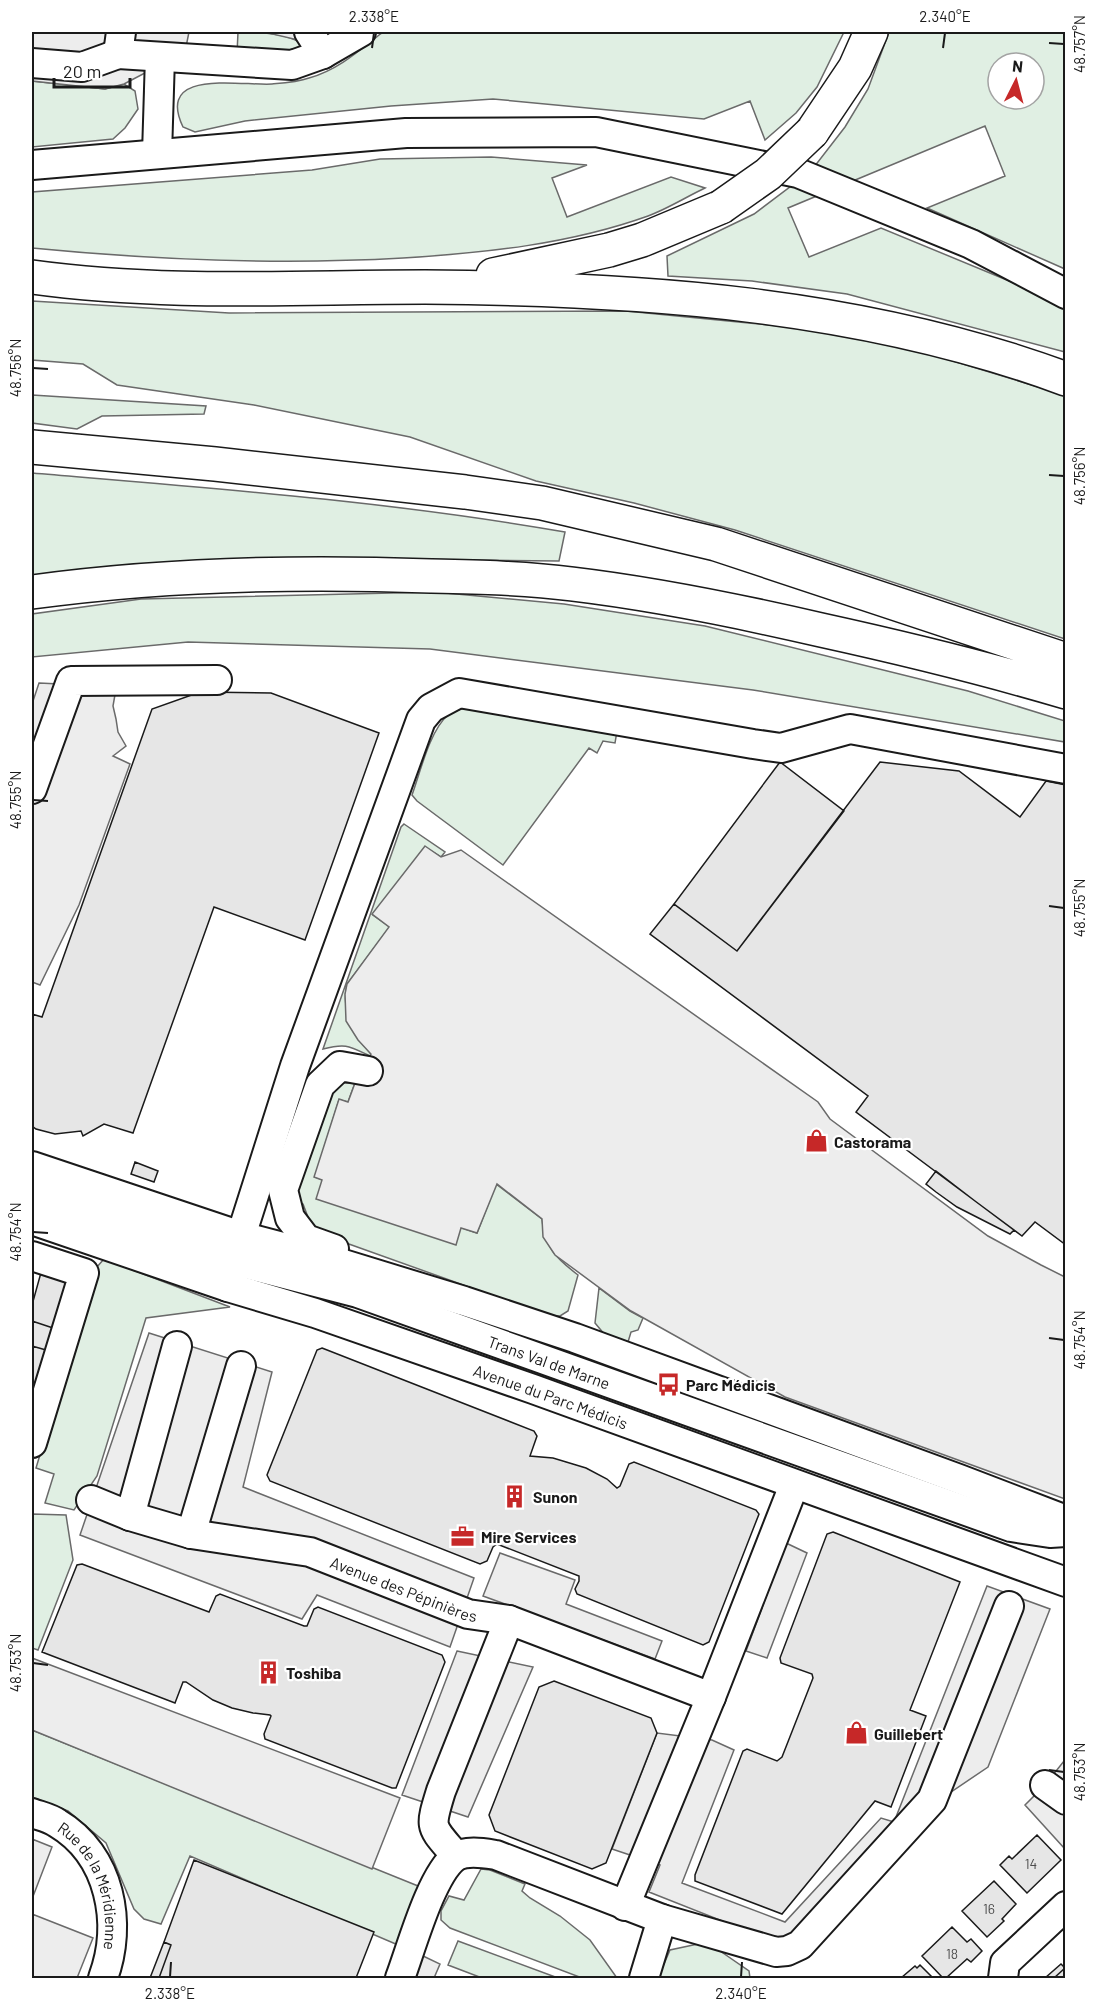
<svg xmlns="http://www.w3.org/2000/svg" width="1097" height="2010" font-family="Barlow,sans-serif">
<rect width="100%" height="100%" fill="#fff"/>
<!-- green -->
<path fill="#e0efe3" stroke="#6a6a6a" stroke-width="1.5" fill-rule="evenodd" d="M238,32C256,32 290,33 303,45L300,53L237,54Z
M383,32H844L817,87L796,113L765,140L750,101L704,119L493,99L391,106L245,121L195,132L183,127C155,68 240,86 272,84C284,83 298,82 309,78C338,70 360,50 383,32Z
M889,32H1065V269L927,208L1005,176L985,126L788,208L809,257L881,228L1065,304V352L847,294L752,281L668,276L667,256L754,214L811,171L845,127L868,89ZM998,63H1034V99H998Z
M32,81L105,89L124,84L135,91L138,109L125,128L113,139L32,147Z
M491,157L587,165L552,178L567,217L671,177L705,188C686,197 667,209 648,216C570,244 485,253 403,258C279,265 155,260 32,248V192L312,170L380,159Z
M32,301L229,313L626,311L821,330L930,354L1065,395V639L735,530L634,503L536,481L410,437L254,405L117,385L83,364L32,360Z
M32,395L206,406L204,414L102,416L77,429L32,423Z
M32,473C210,488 388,501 565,532L559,561L312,558L32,579Z
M435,592L564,604L705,626L968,691L1065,721V742L753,690L430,649L188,642L32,657V614L141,599Z
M470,707L617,731L615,743L603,741L597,753L589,748L503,865L417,801L412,795C420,773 430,730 448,715C454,710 462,709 470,707Z
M404,824L445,852L441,857L425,847L373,915L390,927L347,984C341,1011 353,1035 371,1054L370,1056C349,1046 346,1043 323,1049L401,827Z
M342,1083H355L348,1102L339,1100L315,1177L477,1233L496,1184L542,1219C544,1247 557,1259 578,1275L568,1311L560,1316H550L321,1234L311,1225L303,1204L295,1200L325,1103L334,1088Z
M104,1259L230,1307L146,1318L97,1476L74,1510L45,1503L54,1474L36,1468L96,1268Z
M599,1288L630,1311L643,1318L638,1330L631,1332L628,1342L605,1335L595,1323Z
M32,1514L66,1515L73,1560L38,1650L32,1648Z
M32,1730L423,1888L398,1945L190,1856L161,1924L144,1919L134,1909L106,1843L68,1811L32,1797Z
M481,1869L490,1870L525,1884L522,1891L530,1898L560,1916L590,1940L617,1978H582L450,1928L441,1920V1911L449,1896L464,1900Z
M458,1941L558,1978H482L448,1965Z
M707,1942L749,1971L750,1978H658L670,1950Z"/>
<!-- parking -->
<path fill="#ededed" stroke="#6a6a6a" stroke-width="1.5" d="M32,32H189L185,52L124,84L105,89L32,81Z
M268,32H304L298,40L268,33Z
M39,683L100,686L116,689L113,706L116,719L118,732L126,746L113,756L130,764L79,905L40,985L32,982V704Z
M425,846L441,857L461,850L818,1102L830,1119L988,1236L1041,1265L1065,1277V1499L785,1397L631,1311L555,1255L543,1237L542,1219L497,1184L477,1233L461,1228L456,1245L316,1199L322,1180L314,1177L339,1099L348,1102L355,1083L371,1054L358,1040L346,1021L345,994L347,984L389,927L372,914Z
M149,1333L272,1372L243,1487L474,1578L450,1647L317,1595L302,1619L80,1535Z
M786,1543L807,1553L767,1658L746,1651Z
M500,1553L575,1580L566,1604L662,1641L655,1659L483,1596Z
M987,1586L1050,1609L988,1767L895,1830L788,1940L778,1943L649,1892L660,1865L612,1849L657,1733L712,1740L734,1750L682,1883L785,1922L881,1818L894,1822Z
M457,1651L533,1667L468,1817L402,1795Z
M32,1658L400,1798L372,1869L32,1730Z
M1064,1761H1065V1849L1025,1805L1045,1785Z
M32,1839L52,1847L32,1899Z
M32,1914L93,1938L77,1978H32Z
M421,1955L440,1964L434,1978H412Z"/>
<!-- building -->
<path fill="#e6e6e6" stroke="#1a1a1a" stroke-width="1.5" d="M200,692L271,693L379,733L305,940L214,907L133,1133L104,1124L83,1136L81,1131L55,1134L36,1129L32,1126V1014L42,1017L152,709Z
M780,762L844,811L737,951L674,904Z
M880,762L959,771L1020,817L1046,781L1066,785V1245L1035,1222L1022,1236L975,1201L856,1112L868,1096L650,934L674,904L737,951Z
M135,1162L158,1171L154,1182L131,1174Z
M936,1171L975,1201L1014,1230L1010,1234L957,1207L936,1192L926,1184Z
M42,1269L68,1277L53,1328L32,1321V1305Z
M32,1321L53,1328L46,1350L32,1346Z
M32,1346L46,1350L32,1396Z
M322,1348L534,1431L537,1436L530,1456L553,1458L586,1468L607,1479L617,1488L620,1486L629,1464L634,1462L756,1510L759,1514L709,1642L703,1645L577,1594L575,1589L579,1581V1576L497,1544L493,1547L487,1561L480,1564L270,1481L267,1475L317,1350Z
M833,1532L960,1582L910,1710L926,1716L891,1807L875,1801L782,1914L695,1881V1875L743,1751L747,1749L777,1761L782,1757L813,1678L812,1674L781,1663L780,1658L827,1534Z
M82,1564L209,1612L216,1596L220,1594L304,1626H307L314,1609L318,1607L442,1655L445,1662L396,1788H392L265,1739L264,1734L271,1716L270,1715L253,1713L232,1708L213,1700L186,1682H183L175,1703L42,1652L77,1565Z
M554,1681L651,1718L657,1733L606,1863L592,1869L495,1831L489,1815L539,1687Z
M1037,1835L1061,1860L1027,1893L1000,1865L1009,1856L1012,1859Z
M194,1860L374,1932L356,1978H159L171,1945L164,1942Z
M994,1881L1016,1904L1002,1919L1004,1921L987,1937L962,1911Z
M952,1927L967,1942L971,1939L982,1951L971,1962L967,1959L946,1978H943L922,1956Z
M164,1942L171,1945L159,1978H150Z
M1061,1964L1065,1968L1054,1978H1045Z
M920,1965L933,1978H901L915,1966L917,1968Z
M1065,1968L1066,1978H1054Z"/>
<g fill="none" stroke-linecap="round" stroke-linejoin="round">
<defs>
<g id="minor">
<path d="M121,32L118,54L292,65L323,54L361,32"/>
<path d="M309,32L323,54"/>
<path d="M32,63L82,67L118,54"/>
<path d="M157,154L160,57"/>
<path d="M32,165L406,133L596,132L798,173L971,244L1066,294"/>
<path d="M32,789L71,681L217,680"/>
<path d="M32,1166L241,1236L317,1256L464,1301L575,1338L959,1479L1066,1520"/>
<path id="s1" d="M32,1194L235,1261L358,1293L1011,1527L1050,1533L1066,1532"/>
<path id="s2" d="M32,1220L228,1287L315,1313L533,1389L1066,1582"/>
<path d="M334,1249L306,1239L290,1218L283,1190L320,1085L340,1066L368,1071"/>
<path d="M32,1256L84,1273L32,1443"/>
<path d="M228,1287L241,1236L295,1066L421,720L431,708L459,693L753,744L781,748L850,729L1066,769"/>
<path id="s3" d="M91,1500L130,1516L191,1534L310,1552L468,1614L509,1620L711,1697"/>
<path d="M130,1516L177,1346"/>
<path d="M191,1534L241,1366"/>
<path d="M1045,1785L1066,1800"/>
<path id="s4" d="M32,1813C40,1816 50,1818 57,1823C111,1855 123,1924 103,1978"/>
<path d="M456,1856C430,1825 429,1830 441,1791L509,1620"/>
<path d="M625,1906L711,1697L794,1485"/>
<path d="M662,1919L776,1952L787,1951L800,1945L932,1800L1009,1606"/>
<path d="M400,1978C411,1949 431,1875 455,1857C466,1850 483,1853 496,1855L662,1919L644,1978"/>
<path d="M1003,1978L1005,1963L1066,1906"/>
</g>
<path id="highway" d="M812,132L855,68L871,32
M493,275L609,250L642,240L721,207
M32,277C162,295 294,287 425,287C641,289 861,303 1066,379
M32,447L215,464L465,492L542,503L716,544L1066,660
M32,592C164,574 298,571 431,576C478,577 526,578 572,584C656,594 739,611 821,630C903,648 985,668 1066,692"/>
</defs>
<!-- minor casing -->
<use href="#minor" stroke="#1a1a1a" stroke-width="32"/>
<!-- highway casing -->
<use href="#highway" stroke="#1a1a1a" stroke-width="36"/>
<!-- minor -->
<use href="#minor" stroke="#fff" stroke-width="28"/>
<!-- highway -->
<use href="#highway" stroke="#fff" stroke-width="33"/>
<defs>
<path id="highway-bridge" d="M721,207L768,174L812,132"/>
</defs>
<!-- highway-bridge casing -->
<use href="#highway-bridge" stroke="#1a1a1a" stroke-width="36" stroke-linecap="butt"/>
<!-- highway-bridge -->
<use href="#highway-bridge" stroke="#fff" stroke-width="33"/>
</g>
<!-- ticks -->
<path fill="none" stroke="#1a1a1a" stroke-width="2" d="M1049,43L1064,44M372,48L374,33M943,48L945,33M33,368L48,369M1049,475L1064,476M33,800L48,801M1049,906L1064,908M33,1232L48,1233M1049,1338L1064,1340M33,1663L48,1665M1049,1770L1064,1772M170,1977L171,1962M741,1977L742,1962"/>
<!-- icons -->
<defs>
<symbol id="shop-bare" viewBox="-9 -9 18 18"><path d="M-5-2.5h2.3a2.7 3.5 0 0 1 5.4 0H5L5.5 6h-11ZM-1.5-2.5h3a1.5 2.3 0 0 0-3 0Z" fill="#c62828" stroke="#fff" stroke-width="2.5" paint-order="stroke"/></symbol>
<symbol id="bus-bare" viewBox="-9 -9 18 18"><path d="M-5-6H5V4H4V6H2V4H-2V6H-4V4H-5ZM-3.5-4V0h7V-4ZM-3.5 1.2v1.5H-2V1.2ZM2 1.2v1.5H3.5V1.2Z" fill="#c62828" stroke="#fff" stroke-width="2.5" paint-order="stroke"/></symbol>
<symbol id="building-bare" viewBox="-9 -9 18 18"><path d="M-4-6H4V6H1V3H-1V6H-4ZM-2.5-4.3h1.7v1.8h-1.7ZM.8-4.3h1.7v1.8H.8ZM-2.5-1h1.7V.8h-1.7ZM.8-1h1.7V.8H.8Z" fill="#c62828" stroke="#fff" stroke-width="2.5" paint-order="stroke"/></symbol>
<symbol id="office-bare" viewBox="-9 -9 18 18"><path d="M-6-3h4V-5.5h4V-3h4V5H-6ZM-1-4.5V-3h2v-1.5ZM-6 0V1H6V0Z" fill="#c62828" stroke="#fff" stroke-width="2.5" paint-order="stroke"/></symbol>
</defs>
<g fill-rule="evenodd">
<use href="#shop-bare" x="800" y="1124" width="33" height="33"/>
<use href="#bus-bare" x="652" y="1368" width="33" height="33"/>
<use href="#building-bare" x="498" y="1480" width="33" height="33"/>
<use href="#office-bare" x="446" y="1520" width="33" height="33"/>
<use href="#building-bare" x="252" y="1656" width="33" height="33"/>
<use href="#shop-bare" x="840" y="1716" width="33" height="33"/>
</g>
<g text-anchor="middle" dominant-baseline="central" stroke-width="4.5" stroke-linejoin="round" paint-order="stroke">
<!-- number labels -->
<g font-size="14" fill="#4d4d4d">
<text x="1031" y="1863">14</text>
<text x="989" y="1908">16</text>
<text x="952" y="1953">18</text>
</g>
<!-- poi labels -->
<g font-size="16" font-weight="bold" fill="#1a1a1a" stroke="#fff" text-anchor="start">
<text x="834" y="1141">Castorama</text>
<text x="686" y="1384">Parc Médicis</text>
<text x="533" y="1496">Sunon</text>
<text x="481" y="1536">Mire Services</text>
<text x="286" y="1672">Toshiba</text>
<text x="874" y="1733">Guillebert</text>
</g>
<!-- street labels -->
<g font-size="16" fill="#1a1a1a" stroke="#fff">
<text stroke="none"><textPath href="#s1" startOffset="544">Trans Val de Marne</textPath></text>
<text stroke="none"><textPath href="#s2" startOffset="548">Avenue du Parc Médicis</textPath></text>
<text stroke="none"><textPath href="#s3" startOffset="327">Avenue des Pépinières</textPath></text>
<text stroke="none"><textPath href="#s4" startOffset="102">Rue de la Méridienne</textPath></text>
</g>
</g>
<!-- border -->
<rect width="1097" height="2010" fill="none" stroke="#ffffff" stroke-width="66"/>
<!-- north arrow -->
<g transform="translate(1016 81) rotate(6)"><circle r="28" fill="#ffffff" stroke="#a3a3a3" stroke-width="1.5"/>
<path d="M0-4.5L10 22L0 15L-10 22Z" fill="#c62828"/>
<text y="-9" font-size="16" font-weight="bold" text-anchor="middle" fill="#1a1a1a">N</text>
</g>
<!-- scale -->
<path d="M54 78v9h76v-9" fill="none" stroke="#1a1a1a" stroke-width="3"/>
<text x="63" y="78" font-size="18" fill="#1a1a1a" stroke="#ffffff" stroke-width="4.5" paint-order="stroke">20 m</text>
<rect x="33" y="33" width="1031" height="1944" fill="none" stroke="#1a1a1a" stroke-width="2"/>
<g font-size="15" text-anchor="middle" fill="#1a1a1a">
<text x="374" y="22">2.338°E</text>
<text x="945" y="22">2.340°E</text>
<text transform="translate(1080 44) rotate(-90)" y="5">48.757°N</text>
<text transform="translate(16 368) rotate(-90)" y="5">48.756°N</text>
<text transform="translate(1080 476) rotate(-90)" y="5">48.756°N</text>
<text transform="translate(16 800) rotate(-90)" y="5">48.755°N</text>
<text transform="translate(1080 908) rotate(-90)" y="5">48.755°N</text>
<text transform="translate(16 1232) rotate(-90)" y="5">48.754°N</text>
<text transform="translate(1080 1340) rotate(-90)" y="5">48.754°N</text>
<text transform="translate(16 1663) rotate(-90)" y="5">48.753°N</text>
<text transform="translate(1080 1772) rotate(-90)" y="5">48.753°N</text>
<text x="170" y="1999">2.338°E</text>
<text x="741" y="1999">2.340°E</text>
</g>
</svg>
